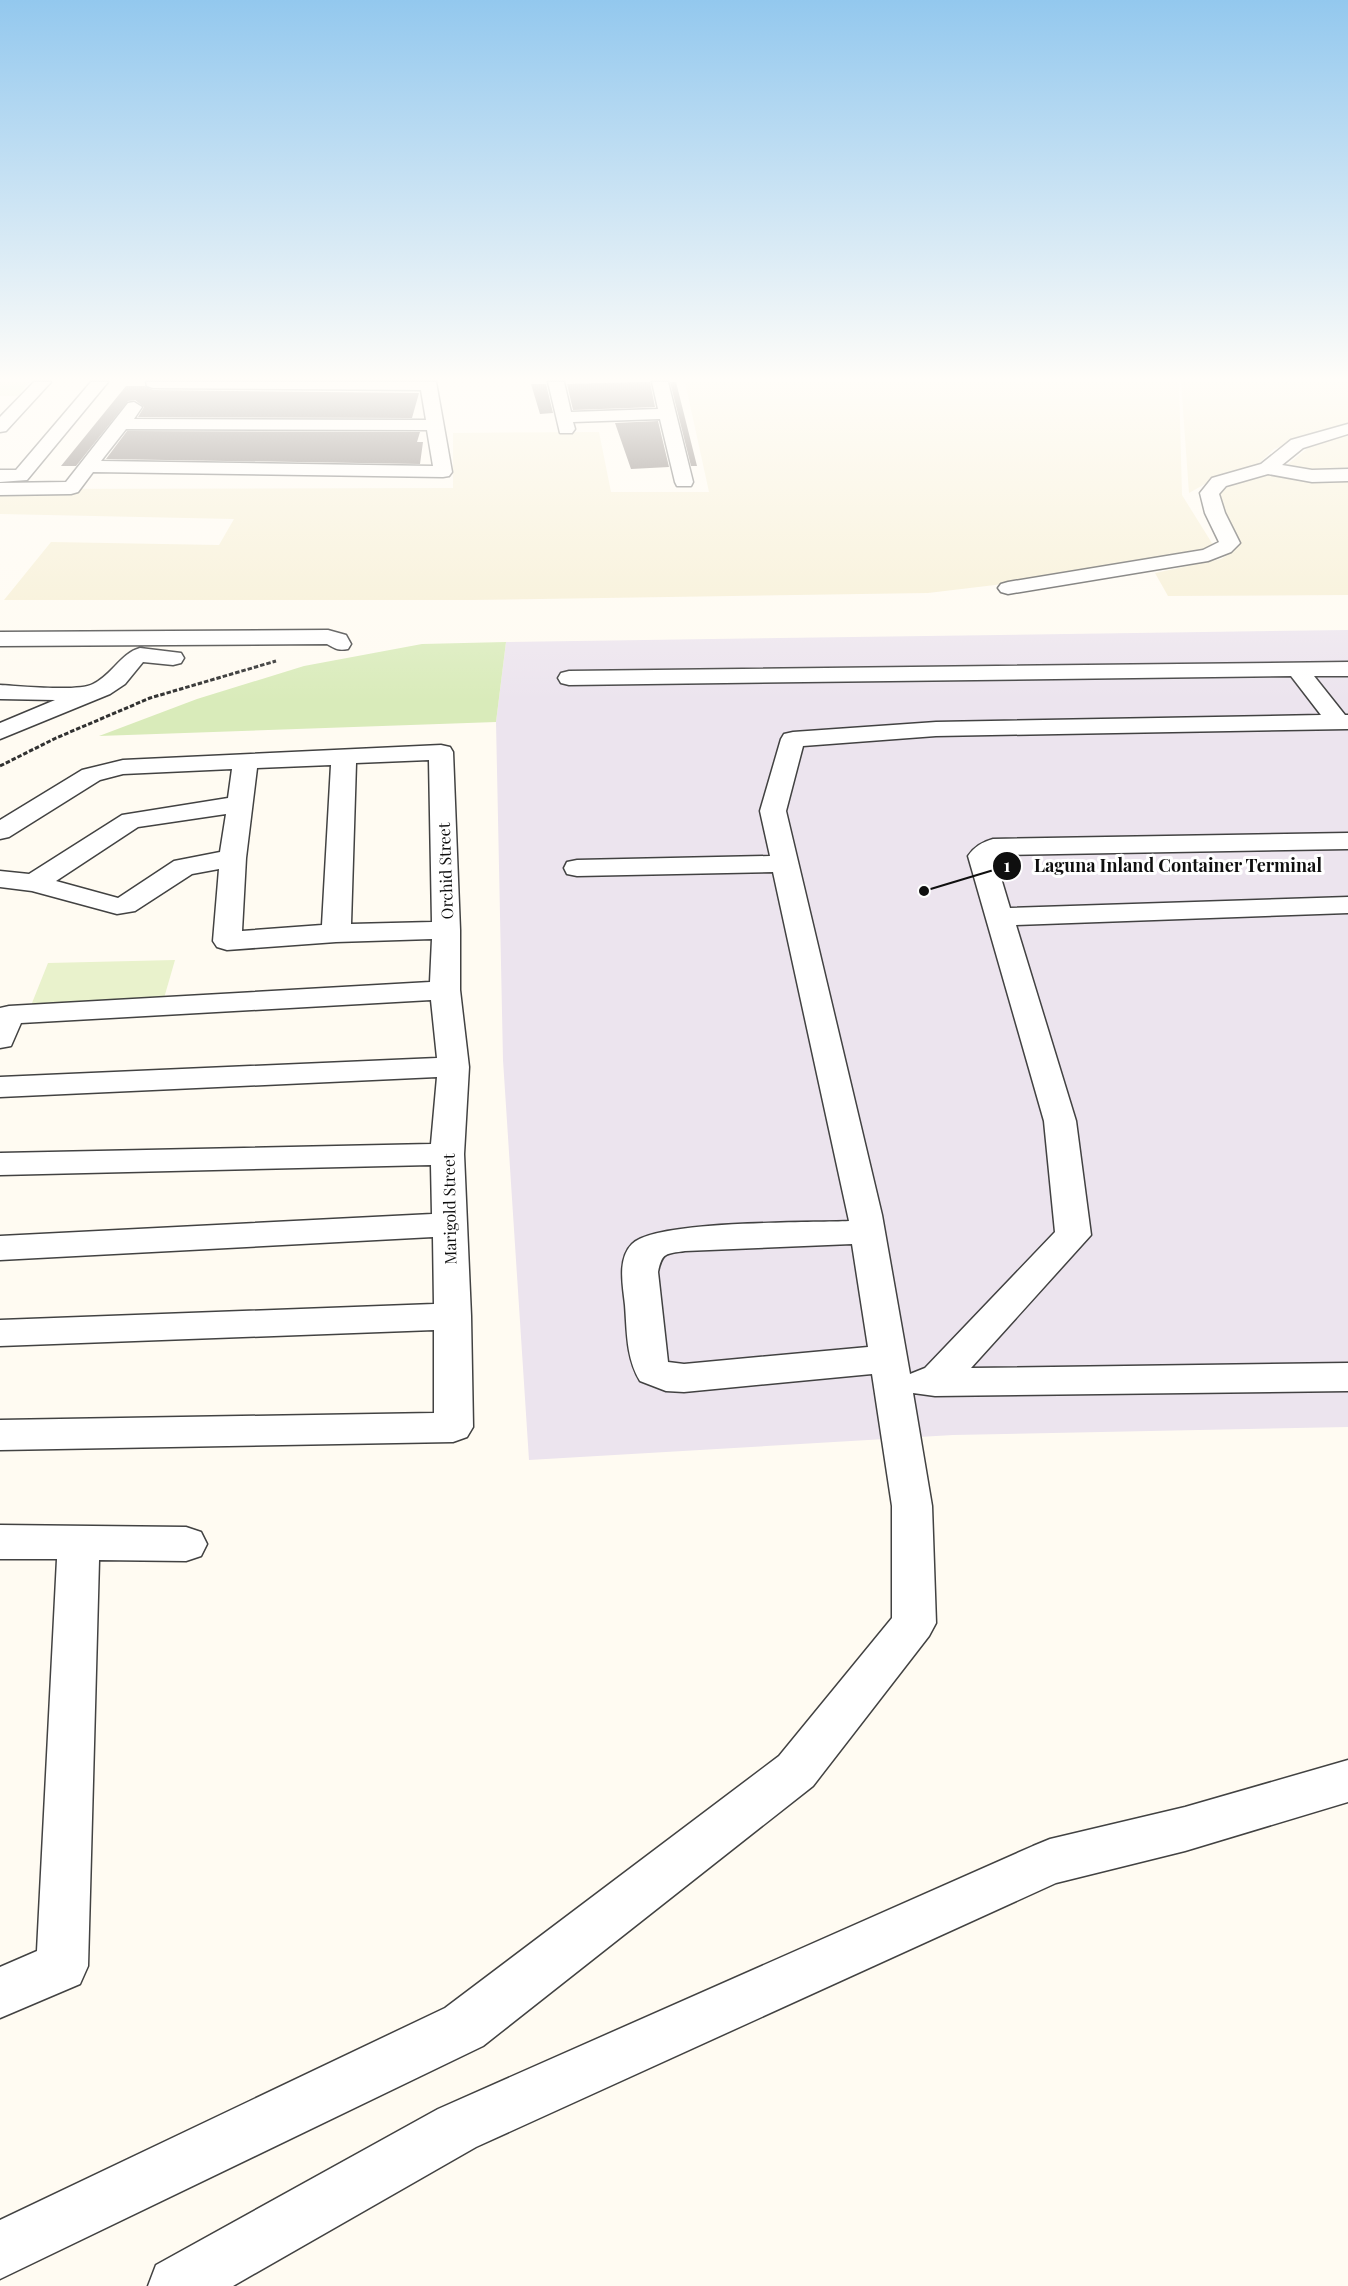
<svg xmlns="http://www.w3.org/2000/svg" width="1348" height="2286" font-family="'Playfair Display',serif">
<rect width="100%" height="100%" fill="#fffbf2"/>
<!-- industrial -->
<path fill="#ece4ee" d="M1348,630V1427L953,1435L529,1460L503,1060L496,722L506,642Z"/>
<!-- farmland -->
<path fill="#f6eed1" d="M685,382H1179L1182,495L1215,548L1046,575V579L928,593L470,600H4L51,542L219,545L234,519L0,514V489L453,488V433L599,432L611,492H709Z
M1181,382H1348V425L1274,449L1255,467L1214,479L1189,493Z
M1348,435V595L1168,596L1155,573L1221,559L1232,552L1235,540L1211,494L1232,485L1277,473L1309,447Z"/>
<!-- green -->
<path fill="#d9ebba" d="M506,642L496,722L99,736L197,699L304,666L422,644Z"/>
<!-- pitch -->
<path fill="#e9f2cc" d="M0,382H29L18,396H0Z
M175,960L162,1005L30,1008L48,963Z"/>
<!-- building -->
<path fill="#594f4b" d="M642,382H650L655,407L573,410L567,384Z
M670,382H676L697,466H691Z
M531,384H546L553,413L540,414Z
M126,386H145L153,390L419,393L412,418L138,417L144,407L135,400L128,401L76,466H61Z
M658,421L669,467L631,469L615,423Z
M127,431L420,432L417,442H423L420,464L106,459Z"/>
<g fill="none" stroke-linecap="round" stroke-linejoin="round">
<defs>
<path id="minor" d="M34,382H51L6,431L0,432V417Z
M91,382H108L27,480L0,482V470H16Z
M146,382H436L452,472L449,476L443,477L93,472L78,492L71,494L0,495V483L66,482L128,403L134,402L142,407L134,419L426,420L421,390L153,388L147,386ZM126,429L427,430L433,466L101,461Z
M548,382H564L571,412L658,409L652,382H668L693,482L691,486H677L675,482L660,419L573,422L575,429L572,433H560Z
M1348,424V434L1303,448L1282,465L1312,470L1348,469V481L1312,482L1268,474L1226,486L1219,494L1225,513L1240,543L1231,552L1208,561L1008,594L1001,592L998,588L1001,584L1008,582L1203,550L1219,542L1205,513L1200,493L1212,478L1261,464L1291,440Z
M328,630L346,635L351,644L348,649C337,651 335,648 327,644L0,646V632Z
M140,648L181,653L184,658L181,663L173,665L143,662L125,684L110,694L0,739V723L55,700L0,699V685C20,686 78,692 93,684C112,675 121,653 140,648Z
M1348,662V676H1314L1345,715H1348V729L936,736L803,746L786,811L882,1215L910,1374L925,1368L1055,1232L1044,1121L968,856C974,847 982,842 993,839L1348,833V849L999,855L995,858L1010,908L1348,897V913L1016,925L1076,1121L1091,1235L971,1368L1348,1363V1391L935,1396L913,1393L932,1506L936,1623L929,1636L813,1786L483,2046L0,2279V2220L445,2008L779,1756L892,1618V1506L872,1374L684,1392L666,1391L640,1381C626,1358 627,1331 625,1305C623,1286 617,1259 632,1244C655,1220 809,1223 849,1221L773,872L577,876L567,874L564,868L567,862L577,860L770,856L760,811L781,739L784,734L793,732L936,722L1321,715L1291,676L569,685L561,683L558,678L561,673L569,671ZM852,1244L868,1347L684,1364L668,1362L658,1272C662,1252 666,1254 685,1251Z
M441,745L450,747L453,752L460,930V990L469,1067L464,1154L471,1316L473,1427L467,1437L453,1442L0,1450V1420L434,1413V1330L0,1346V1320L434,1304L433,1237L0,1260V1236L432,1214L431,1165L0,1175V1153L431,1144L437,1077L0,1097V1077L437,1058L431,1000L21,1023L11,1046L0,1048V1008L9,1006L430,982L432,939L336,942L227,950L217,947L213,941L219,869L192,874L135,911L117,914L32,891L0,887V871L29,874L122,815L228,798L232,769L123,774L100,780L9,837L0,839V820L82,770L123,760ZM429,760L432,922L351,924L356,763ZM331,765L322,925L242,931L246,858L257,768ZM226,814L220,852L174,861L118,898L56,881L138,827Z
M0,1525L186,1527L201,1532L207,1544L201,1556L186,1561L99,1560L88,1966L80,1984L0,2018V1967L37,1951L57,1559H0Z
M1348,1760V1802L1185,1851L1056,1883L476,2147L233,2286H148L156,2265L438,2109L1033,1846L1050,1839L1185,1807Z"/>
</defs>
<!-- minor casing -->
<use href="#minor" stroke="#424242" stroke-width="3"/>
<!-- path -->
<path stroke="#313131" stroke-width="3" stroke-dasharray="4.5 2" stroke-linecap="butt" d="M0,766L56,738L150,698L276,661"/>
<!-- minor -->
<use href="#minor" fill="#fff" fill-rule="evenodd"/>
</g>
<!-- sky -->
<linearGradient id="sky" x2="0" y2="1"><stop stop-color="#93c8ee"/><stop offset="0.54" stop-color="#fffdf9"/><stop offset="1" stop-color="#fffdf9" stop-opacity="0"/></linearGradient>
<rect width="1348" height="702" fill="url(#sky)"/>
<g text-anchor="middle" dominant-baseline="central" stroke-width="6" stroke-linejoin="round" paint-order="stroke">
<!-- street labels -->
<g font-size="16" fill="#0f0f0f" stroke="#fff">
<text transform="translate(445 871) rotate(-92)">Orchid Street</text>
<text transform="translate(449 1209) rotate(-91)">Marigold Street</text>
</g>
</g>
<!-- callouts -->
<path fill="none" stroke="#0f0f0f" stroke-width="2" d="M924 891L1007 866"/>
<g fill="#0f0f0f" stroke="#fff" stroke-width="2">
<circle cx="924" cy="891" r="6"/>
<circle cx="1007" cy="866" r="15"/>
</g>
<g font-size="18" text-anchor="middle" font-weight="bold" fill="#fff">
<text x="1007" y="872">1</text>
</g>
<g font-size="18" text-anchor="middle" font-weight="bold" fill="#0f0f0f" stroke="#fff" stroke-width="6" stroke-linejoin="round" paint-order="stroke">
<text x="1178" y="872">Laguna Inland Container Terminal</text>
</g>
</svg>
